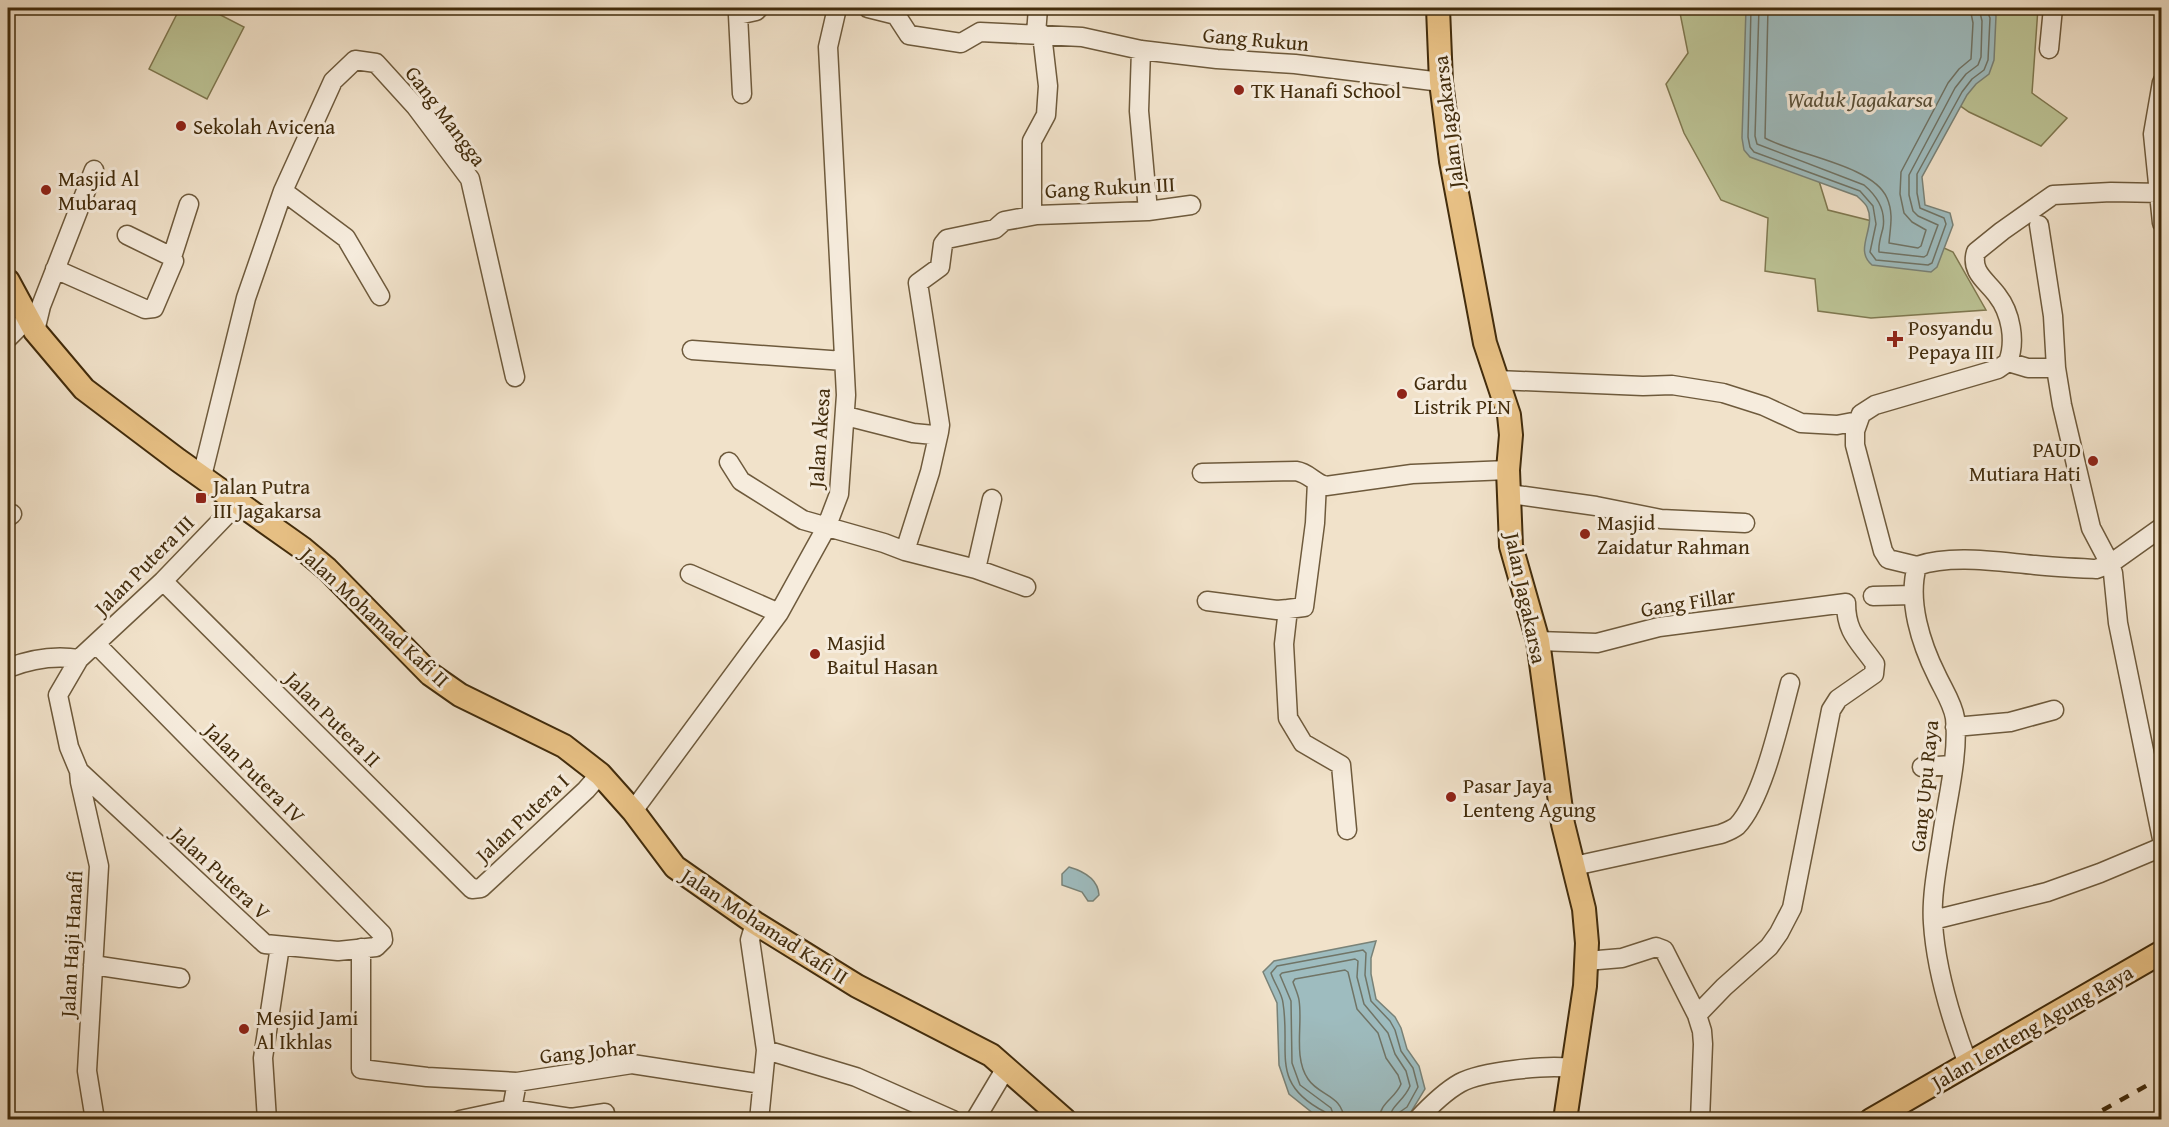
<svg xmlns="http://www.w3.org/2000/svg" width="2169" height="1127" font-family="'Gentium Book Plus',serif">
<rect width="100%" height="100%" fill="#f1e2ca"/>
<filter id="stains"><feTurbulence type="fractalNoise" baseFrequency=".00333" numOctaves="4"/><feColorMatrix values="0 0 0 0 .2 0 0 0 0 .09 0 0 0 0 .02 0 0 0 .5 -.17"/></filter>
<radialGradient id="worn" r=".72"><stop offset=".6" stop-color="#630" stop-opacity="0"/><stop offset="1" stop-color="#630" stop-opacity=".3"/></radialGradient>
<!-- green -->
<path fill="#bcc395" stroke="#7f7850" stroke-width="1.5" d="M180,8H207L244,27L207,99L149,69Z
M1679,8H2038L2032,93L2067,118L2041,146L1969,112L1922,79L1815,168L1828,210L1900,228L1953,252L1986,310L1871,318L1818,311L1815,279L1765,271L1768,218L1721,200L1684,133L1666,84L1688,53Z"/>
<!-- water -->
<path fill="#9ebcbf" stroke="#798277" stroke-width="1.5" d="M1746,8H1991L1996,16L1994,60L1989,74L1976,84L1967,95L1922,177L1925,205L1950,213L1953,225L1937,267L1931,272L1872,265C1853,249 1877,228 1867,207C1865,203 1860,199 1857,196L1750,157L1744,150L1742,138Z
M1069,867C1083,871 1098,879 1099,895L1093,901H1088L1082,892L1062,885V874Z
M1376,941L1371,958V974L1376,999L1395,1017L1401,1028L1407,1049L1419,1066L1425,1089L1411,1112L1398,1119H1328L1314,1114L1289,1094L1279,1065L1277,1003L1263,972L1274,961Z"/>
<g fill="none" stroke-linecap="round" stroke-linejoin="round">
<!-- shore -->
<path stroke="#707466" stroke-width="1.5" d="M1751,8L1748,137L1750,147L1754,152L1860,191L1873,206L1876,224L1870,252L1876,260L1928,265L1932,263L1946,224L1944,218L1920,208L1917,193V174L1962,92L1972,79L1984,70L1988,60L1990,18L1986,8
M1759,8L1755,136L1757,144L1864,185C1877,196 1886,210 1883,228C1881,236 1878,244 1879,252L1924,257L1927,255L1938,225L1918,216L1913,211L1909,195V175L1955,88L1966,74L1978,65L1981,57L1982,21L1979,8
M1768,8L1765,138C1795,155 1873,165 1887,198C1894,214 1890,228 1889,243L1918,248L1921,246L1926,230L1912,222L1904,213L1900,194L1901,172L1948,83L1959,69L1971,59L1973,23L1970,8
M1327,1120L1325,1112C1269,1083 1291,1053 1283,1003C1282,993 1274,983 1271,973L1277,966L1363,950L1366,953L1365,975L1371,1001L1390,1021L1395,1030L1401,1051L1413,1068L1418,1087L1407,1107L1397,1114L1396,1120
M1335,1120L1331,1108L1300,1085L1292,1063L1291,1001L1280,975L1282,973L1355,959L1358,961L1357,977L1364,1004L1388,1033L1395,1054L1406,1071L1410,1086C1404,1101 1390,1106 1389,1120
M1344,1120C1343,1095 1319,1096 1308,1079C1293,1057 1303,1024 1299,1000C1298,994 1295,988 1293,982L1295,979L1345,970L1348,972L1357,1009L1378,1033L1386,1058L1398,1075L1401,1084C1395,1099 1380,1102 1379,1120"/>
<defs>
<path id="minor" d="M868,8L896,15L909,35L961,43L980,32L1082,37L1141,50L1217,59L1295,64L1441,82
M1036,34L1038,8
M1042,34L1048,86L1046,115L1032,141V208L1037,215L1148,211L1191,205
M2049,49L2053,8
M1141,50L1139,111L1148,211
M2162,82L2153,134L2162,223
M742,94L738,15L756,11L759,8
M283,191L346,238L380,296
M172,257L189,204
M55,269L145,309L154,308L174,261L172,257L127,235
M35,331L41,306L94,170
M8,338L27,319
M692,350L844,361
M2008,362L2028,368H2056
M1497,380L1643,386L1672,385L1723,393L1764,406L1801,423L1837,425L1858,421
M846,416L913,433L934,435L939,432L940,425L918,283L940,267L943,244L947,239L995,229L1004,221L1037,215
M729,462L741,481L803,520L884,543L905,551L976,569L1026,587
M1202,473L1296,471C1309,473 1314,483 1326,486L1412,474L1508,470
M202,476L246,298L283,191L333,81L355,60L376,63L416,107L470,179L515,377
M1317,482L1315,523L1304,607L1288,609L1284,644L1288,718L1303,743L1341,765L1347,830
M1510,494L1596,506L1661,519L1745,523
M8,517L12,514
M2162,527L2110,564L2113,573L2118,623L2162,839
M905,551L930,472L939,432
M1917,566L1888,559L1883,551L1855,445V431L1861,414L1875,405L1998,369L2008,362C2016,341 2011,313 1997,295C1987,281 1970,272 1976,252L2002,231L2053,195L2111,192L2162,193
M1917,566C1952,554 1999,562 2035,565C2055,567 2076,568 2096,569L2110,564L2091,528L2062,405L2056,368L2053,316L2039,225
M1917,566C1907,601 1921,644 1937,676C1943,689 1953,704 1955,718C1959,755 1947,800 1942,836C1938,862 1931,896 1933,923C1936,971 1951,1019 1968,1064
M976,569L992,499
M690,574L779,613
M163,581L472,889L481,888L494,876L586,790L600,774
M1873,596L1913,595
M1207,601L1277,610L1288,609
M1538,641L1597,643L1659,627L1846,603C1846,633 1859,641 1875,664L1874,674L1838,699L1831,710L1792,908L1779,933L1769,947L1724,987L1697,1015
M8,668C31,659 54,655 79,659
M1955,727L2010,722L2054,710
M1922,767L1952,765
M79,771L265,944L338,951L376,947L383,940L382,934L96,644
M633,811L779,613L826,528L839,494L846,395L828,47L837,8
M1574,866L1721,834C1726,832 1732,830 1737,826C1763,799 1780,720 1790,683
M1933,920L2047,892L2100,873L2162,847
M755,923L750,940L766,1050L759,1120
M361,948V1069L427,1077L517,1082
M1586,961L1622,958L1656,947L1664,950L1697,1015L1702,1031L1703,1044L1700,1120
M93,965L180,978
M766,1050L856,1077L953,1120
M512,1109L571,1118L605,1113L606,1120
M95,1120L87,1071L99,866L80,782L79,771L69,747L58,695L79,659L163,581L240,501
M267,1120L263,1058L280,946
M460,1120L512,1109L517,1082L632,1064L762,1084
M975,1120L1006,1068
M1417,1120C1430,1106 1444,1092 1460,1083C1482,1071 1546,1065 1571,1068"/>
<path id="major" d="M1438,8L1441,82L1451,161L1485,343L1509,415L1511,435L1508,470L1511,546L1538,641L1563,824L1584,909L1587,943L1585,986L1565,1120
M8,281L35,331L84,389L178,460L302,548L327,569L430,674L460,695L564,746L600,774L633,811L675,867L755,923L857,986L991,1055L1065,1120
M1871,1120L2162,952"/>
</defs>
<!-- minor casing -->
<use href="#minor" stroke="#6e5a3c" stroke-width="21"/>
<!-- major casing -->
<use href="#major" stroke="#422c0c" stroke-width="26"/>
<!-- minor -->
<use href="#minor" stroke="#f6ecdd" stroke-width="18"/>
<!-- major -->
<use href="#major" stroke="#e8c185" stroke-width="22"/>
<!-- rail -->
<path stroke="#422c0c" stroke-width="4.5" stroke-dasharray="10 10" stroke-linecap="butt" d="M2085,1120L2162,1077"/>
</g>
<!-- markers -->
<g fill="#8f2418" stroke="#f6ecdd" stroke-width="2">
<circle cx="1239" cy="90" r="6"/>
<circle cx="181" cy="126" r="6"/>
<circle cx="46" cy="190" r="6"/>
<path d="M1892 330h6v6h6v6h-6v6h-6v-6h-6v-6h6z"/>
<circle cx="1402" cy="394" r="6"/>
<circle cx="2093" cy="461" r="6"/>
<rect x="195" y="492" width="12" height="12" rx="3"/>
<circle cx="1585" cy="534" r="6"/>
<circle cx="815" cy="654" r="6"/>
<circle cx="1451" cy="797" r="6"/>
<circle cx="244" cy="1029" r="6"/>
</g>
<g text-anchor="middle" dominant-baseline="central" stroke-width="6" stroke-linejoin="round" paint-order="stroke">
<!-- street labels -->
<g font-size="21" fill="#422c0c" stroke="#f6ecdd">
<text transform="translate(1256 39) rotate(5)">Gang Rukun</text>
<text transform="translate(446 116) rotate(53)">Gang Mangga</text>
<text transform="translate(1448 122) rotate(-97)">Jalan Jagakarsa</text>
<text transform="translate(1110 187) rotate(-3)">Gang Rukun III</text>
<text transform="translate(819 438) rotate(-86)">Jalan Akesa</text>
<text transform="translate(144 565) rotate(-45)">Jalan Putera III</text>
<text transform="translate(1526 598) rotate(78)">Jalan Jagakarsa</text>
<text transform="translate(1688 602) rotate(-9)">Gang Fillar</text>
<text transform="translate(375 617) rotate(43)">Jalan Mohamad Kafi II</text>
<text transform="translate(333 719) rotate(45)">Jalan Putera II</text>
<text transform="translate(255 773) rotate(45)">Jalan Putera IV</text>
<text transform="translate(1924 786) rotate(-84)">Gang Upu Raya</text>
<text transform="translate(522 818) rotate(-43)">Jalan Putera I</text>
<text transform="translate(221 873) rotate(43)">Jalan Putera V</text>
<text transform="translate(765 926) rotate(33)">Jalan Mohamad Kafi II</text>
<text transform="translate(71 944) rotate(-87)">Jalan Haji Hanafi</text>
<text transform="translate(2032 1027) rotate(-30)">Jalan Lenteng Agung Raya</text>
<text transform="translate(588 1051) rotate(-6)">Gang Johar</text>
</g>
<!-- poi labels -->
<g font-size="21" fill="#422c0c" stroke="#f6ecdd" text-anchor="start">
<text x="1251" y="90">TK Hanafi School</text>
<text x="193" y="126">Sekolah Avicena</text>
<text x="58" y="178">Masjid Al<tspan x="58" dy="24">Mubaraq</tspan></text>
<text x="1908" y="327">Posyandu<tspan x="1908" dy="24">Pepaya III</tspan></text>
<text x="1414" y="382">Gardu<tspan x="1414" dy="24">Listrik PLN</tspan></text>
<text x="2081" y="449" text-anchor="end">PAUD<tspan x="2081" dy="24">Mutiara Hati</tspan></text>
<text x="213" y="486">Jalan Putra<tspan x="213" dy="24">III Jagakarsa</tspan></text>
<text x="1597" y="522">Masjid<tspan x="1597" dy="24">Zaidatur Rahman</tspan></text>
<text x="827" y="642">Masjid<tspan x="827" dy="24">Baitul Hasan</tspan></text>
<text x="1463" y="785">Pasar Jaya<tspan x="1463" dy="24">Lenteng Agung</tspan></text>
<text x="256" y="1017">Mesjid Jami<tspan x="256" dy="24">Al Ikhlas</tspan></text>
</g>
<!-- water labels -->
<g font-size="22" font-style="italic" fill="#595039" stroke="#f6ecdd">
<text x="1860" y="99">Waduk Jagakarsa</text>
</g>
</g>
<!-- margin -->
<rect width="2169" height="1127" fill="none" stroke="#f1e2ca" stroke-width="30"/>
<rect x="9" y="9" width="2151" height="1109" fill="none" stroke="#422c0c" stroke-width="3"/>
<rect x="15" y="15" width="2139" height="1097" fill="none" stroke="#422c0c" stroke-width="1.5"/>
<rect width="100%" height="100%" filter="url(#stains)"/>
<rect width="100%" height="100%" fill="url(#worn)"/>
</svg>
